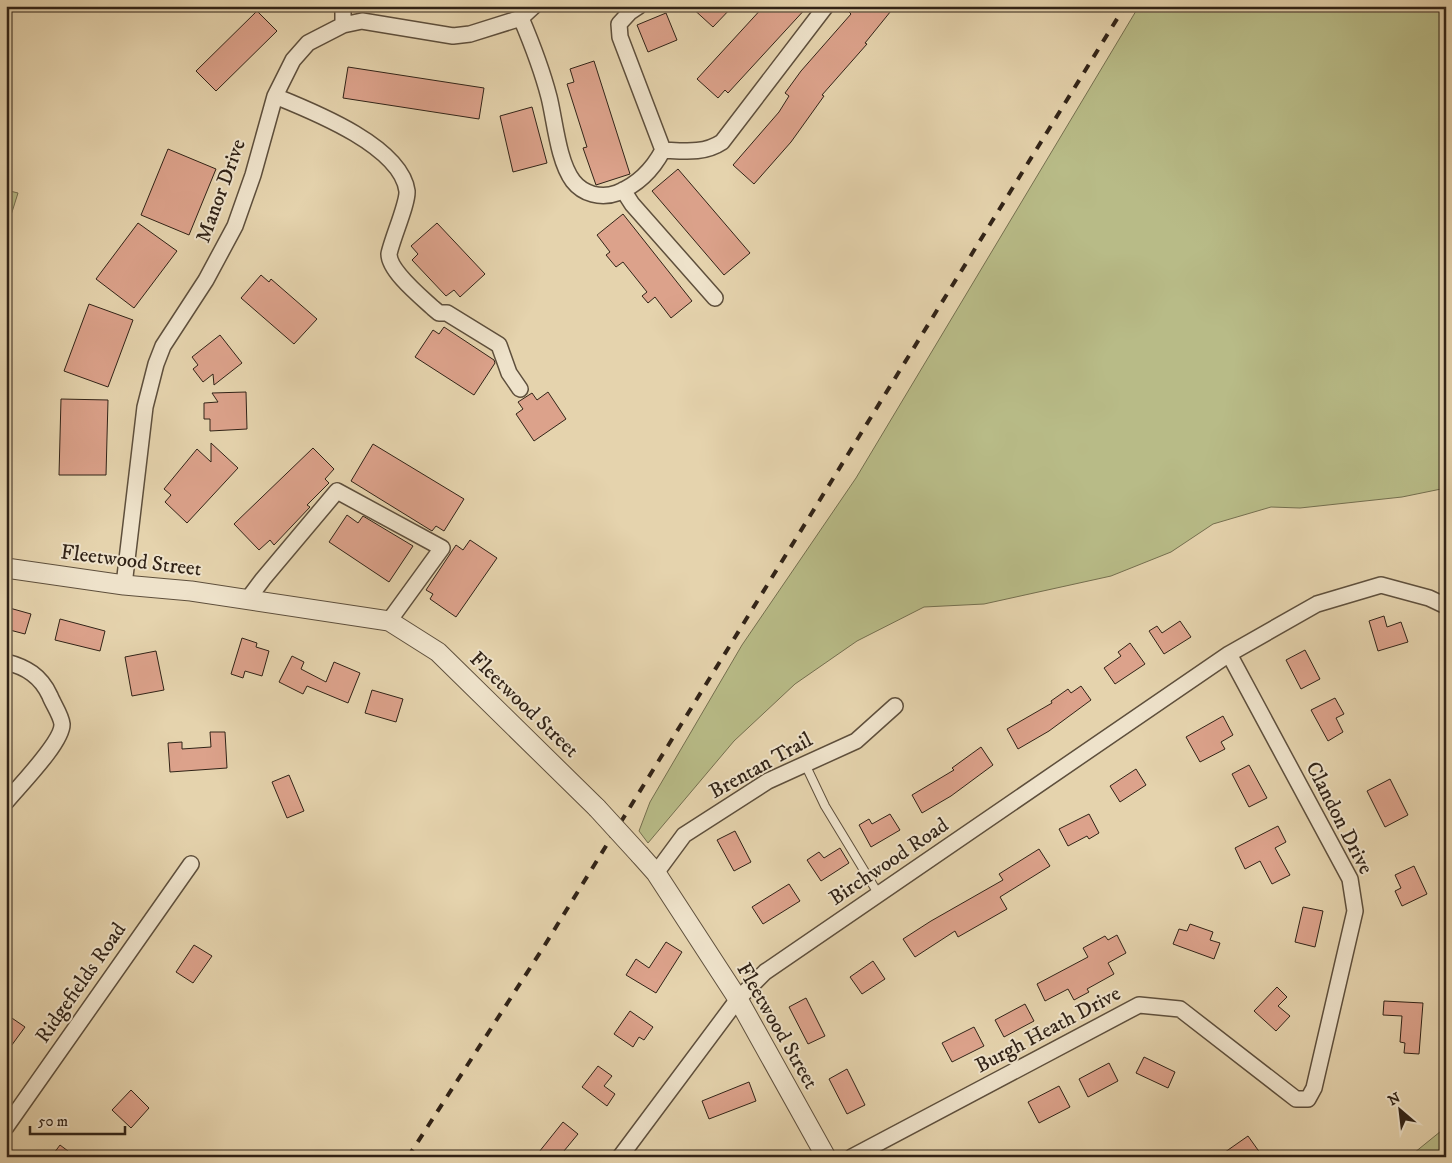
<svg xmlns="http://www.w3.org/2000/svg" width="1452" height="1163" font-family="'IM FELL DW Pica',serif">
<rect width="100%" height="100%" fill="#e5d3ad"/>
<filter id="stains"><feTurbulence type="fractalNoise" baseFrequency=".004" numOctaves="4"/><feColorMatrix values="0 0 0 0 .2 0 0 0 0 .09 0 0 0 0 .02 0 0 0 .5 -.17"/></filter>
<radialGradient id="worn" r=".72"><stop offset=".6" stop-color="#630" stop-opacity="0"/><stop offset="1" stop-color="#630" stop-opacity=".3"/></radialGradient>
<!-- green -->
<path fill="#b8bb87" stroke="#746f4f" d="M1139,6H1446V488L1402,497L1300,508L1271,507L1213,524L1171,552L1111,576L984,604L924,607L857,641L795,684L734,741L648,843L639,831L650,802L742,645L856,478Z
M6,190L18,193L6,231Z
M1446,1127V1157H1409Z"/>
<!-- building -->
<path fill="#dca28b" stroke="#312317" d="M690,6H733L713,27Z
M764,6H808L728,93L725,90L718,98L697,79Z
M843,6H895L865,43L867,44L822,95L824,96L791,142L754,184L733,165L779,112L789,96L785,93L801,71L851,14Z
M257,11L277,31L216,91L196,71Z
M666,13L677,40L648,52L637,25Z
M594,61L630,174L596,185L583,148L587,147L567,84L574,82L570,69Z
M348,67L484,88L479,119L343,98Z
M532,107L547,163L513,172L500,116Z
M168,149L216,169L189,235L141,215Z
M678,169L750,253L724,275L652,191Z
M623,214L692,301L671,318L655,297L648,303L642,296L647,292L623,262L616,267L606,255L610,252L597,235Z
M138,223L177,251L134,308L96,279Z
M437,223L485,274L460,297L454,290L446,296L412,260L418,254L411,246Z
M261,275L269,282L271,279L317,319L294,344L241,298Z
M89,304L133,320L108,387L64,371Z
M444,327L494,360L495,363L474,395L415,357L433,330L439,334Z
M220,335L242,363L214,385L213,374L203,382L193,369L198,365L192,357Z
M246,392L247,429L210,431V419H204V403L218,402L212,393Z
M548,392L566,419L534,441L516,414L523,409L518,402L532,393L537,400Z
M61,399L108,400L106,475H59Z
M211,443L238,468L187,523L165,502L171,495L164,489L197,449L211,462Z
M373,444L464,499L444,531L436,526L432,531L351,481Z
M313,448L334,469L325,479L329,483L307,505L310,507L274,545L270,540L259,550L234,524Z
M347,515L358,523L363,516L413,546L389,582L329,542Z
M470,540L497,558L456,617L430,599L433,594L426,590L456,545L463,550Z
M6,607L31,614L25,634L6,629Z
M1384,616L1387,627L1401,622L1408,642L1378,651L1369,621Z
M60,619L105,631L100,651L55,640Z
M1180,621L1191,637L1164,654L1149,631L1157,626L1162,633Z
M242,638L257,643L256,647L269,651L262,676L245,671L243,678L231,674Z
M1130,643L1145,664L1115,684L1104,668L1121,656L1118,652Z
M1305,650L1320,679L1301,689L1286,660Z
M156,651L164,690L132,696L125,657Z
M292,656L304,662L301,669L326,682L334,662L360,673L348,703L307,686L303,694L279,682Z
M1081,686L1091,700L1049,731L1018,749L1007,729L1052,703L1051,701L1068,689L1071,693Z
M372,690L403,699L396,722L365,713Z
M1335,698L1344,714L1336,718L1343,732L1328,741L1311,710Z
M1223,716L1233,735L1221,742L1225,749L1200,762L1186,737Z
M210,732H225L227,768L170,772L168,743L182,742V749L211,747Z
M981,747L993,765L951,796L922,813L912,795L954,770L952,768Z
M1249,765L1267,798L1249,807L1232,774Z
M1136,769L1146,785L1120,802L1110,786Z
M289,775L304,811L287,818L272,782Z
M1390,779L1408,815L1385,827L1367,791Z
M890,814L900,830L871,847L859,825L869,819L872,824Z
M1089,814L1099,833L1089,839L1087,836L1068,846L1059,829Z
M1278,826L1286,842L1275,848L1290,875L1272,884L1260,861L1245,869L1235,848Z
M735,831L751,862L734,871L717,840Z
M840,848L849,863L821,881L807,860L819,852L824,858Z
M1039,849L1050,866L1000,897L1007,909L958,937L955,931L915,957L903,939L931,921L1003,880L999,874Z
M1414,866L1427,894L1402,906L1395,891L1401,888L1395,875Z
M789,884L800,901L763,924L752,907Z
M1303,907L1323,911L1315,947L1295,942Z
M1190,924L1213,932L1210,940L1220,943L1214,959L1173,944L1179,929L1187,931Z
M1117,935L1126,953L1108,963L1114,974L1087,989L1089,992L1074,1000L1068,989L1045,1001L1037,984L1088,957L1083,948L1105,936L1108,940Z
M666,942L682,952L656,993L626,975L636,959L649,968Z
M194,945L212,956L193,983L176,972Z
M873,961L885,979L862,994L850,977Z
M1277,987L1287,997L1278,1006L1290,1016L1276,1031L1254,1011Z
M806,998L825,1036L808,1044L789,1007Z
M1384,1001L1423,1003L1419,1054L1404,1053L1405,1043L1400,1042L1402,1016L1383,1015Z
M1025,1004L1034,1021L1004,1037L995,1020Z
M630,1011L653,1027L644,1040L639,1037L633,1047L614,1034Z
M6,1014L25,1027L6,1053Z
M974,1027L984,1046L952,1062L942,1043Z
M1144,1057L1175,1072L1168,1088L1136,1073Z
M1109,1063L1118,1081L1088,1097L1079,1079Z
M598,1066L612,1076L604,1086L615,1094L607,1106L582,1087Z
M847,1069L865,1105L847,1114L829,1079Z
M749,1082L756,1101L709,1119L702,1101Z
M1059,1086L1070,1107L1039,1123L1028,1102Z
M131,1090L149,1108L131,1128L112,1110Z
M563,1122L578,1134L559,1157H535Z
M1248,1136L1263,1157H1218Z
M60,1145L76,1157H51Z"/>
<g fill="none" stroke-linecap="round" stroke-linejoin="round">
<defs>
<path id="service" d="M805,764L825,806L879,895"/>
<path id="minor" d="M343,6V25
M521,18C532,44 542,70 549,97C555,121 558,161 573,181C583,194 601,199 617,193C637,185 653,169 663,150L620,37L619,24L630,12L639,6
M275,96C312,111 401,146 407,191C408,203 392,239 389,254C389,271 420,296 433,308L439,313H447L499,345L509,373L520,389
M663,150C684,151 704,154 722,142L826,6
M623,190L632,204L715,298
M124,585L145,407L156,364L163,346L206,280L235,226L253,175L275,96L293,60L308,43L343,25L362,21L453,36L470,34L521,18L534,6
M248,599L263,579L337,491L442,548L389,621
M6,662C26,667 41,676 50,696C53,704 61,715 62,724C63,742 18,787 6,802
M656,873L684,835L768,781L856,741L895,706
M6,1127L191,864
M620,1157L738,999L765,972L1229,654L1317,604L1381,585L1429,598L1446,606
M852,1157L1139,1005L1180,1009L1296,1099H1308L1314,1088L1355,911L1350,879L1229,654"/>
<path id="tertiary" d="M6,568L124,585L191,591L389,621L438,652L597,808
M640,855L656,873L738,999L826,1157"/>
</defs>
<!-- service casing -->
<use href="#service" stroke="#5e4f3c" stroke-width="10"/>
<!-- minor casing -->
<use href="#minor" stroke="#5e4f3c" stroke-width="18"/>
<!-- tertiary casing -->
<use href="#tertiary" stroke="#5e4f3c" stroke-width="21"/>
<!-- service -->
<use href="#service" stroke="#eee2ca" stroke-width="8"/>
<!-- minor -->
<use href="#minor" stroke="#eee2ca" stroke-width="15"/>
<!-- tertiary -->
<use href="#tertiary" stroke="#eee2ca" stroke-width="19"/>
<!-- rail -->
<path stroke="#312317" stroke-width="4" stroke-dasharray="9 9" stroke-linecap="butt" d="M408,1157L543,948L1125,6"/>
<defs>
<path id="tertiary-bridge" d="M597,808L640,855"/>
</defs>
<!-- tertiary-bridge casing -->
<use href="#tertiary-bridge" stroke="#5e4f3c" stroke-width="21" stroke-linecap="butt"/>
<!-- tertiary-bridge -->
<use href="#tertiary-bridge" stroke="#eee2ca" stroke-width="19"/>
</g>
<g text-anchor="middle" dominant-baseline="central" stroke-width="4" stroke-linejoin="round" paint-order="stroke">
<!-- street labels -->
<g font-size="21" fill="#312317" stroke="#eee2ca">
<text transform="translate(221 191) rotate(-70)">Manor Drive</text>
<text transform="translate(131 561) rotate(7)">Fleetwood Street</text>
<text transform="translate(524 705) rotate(44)">Fleetwood Street</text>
<text transform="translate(761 766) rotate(-29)">Brentan Trail</text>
<text transform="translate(1339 818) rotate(63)">Clandon Drive</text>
<text transform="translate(889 862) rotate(-34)">Birchwood Road</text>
<text transform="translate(81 983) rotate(-55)">Ridgefields Road</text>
<text transform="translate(777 1026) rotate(60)">Fleetwood Street</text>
<text transform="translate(1048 1030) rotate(-28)">Burgh Heath Drive</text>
</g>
</g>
<!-- margin -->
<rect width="1452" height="1163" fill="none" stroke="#e5d3ad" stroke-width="25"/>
<rect x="8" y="8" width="1437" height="1148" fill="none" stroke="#312317" stroke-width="2.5"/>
<rect x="12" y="12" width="1427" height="1138" fill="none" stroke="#312317"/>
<!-- north arrow -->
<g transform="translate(1400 1110) rotate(332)" stroke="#eee2ca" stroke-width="4" paint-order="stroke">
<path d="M0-4L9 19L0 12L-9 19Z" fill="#312317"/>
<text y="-8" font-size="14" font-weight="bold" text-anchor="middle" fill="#312317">N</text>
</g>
<!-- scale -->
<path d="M30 1126v8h95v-8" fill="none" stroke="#312317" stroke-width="2.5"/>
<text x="38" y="1126" font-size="15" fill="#312317" stroke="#eee2ca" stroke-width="4" paint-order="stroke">50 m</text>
<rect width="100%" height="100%" filter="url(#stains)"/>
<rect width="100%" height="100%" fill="url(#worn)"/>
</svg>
